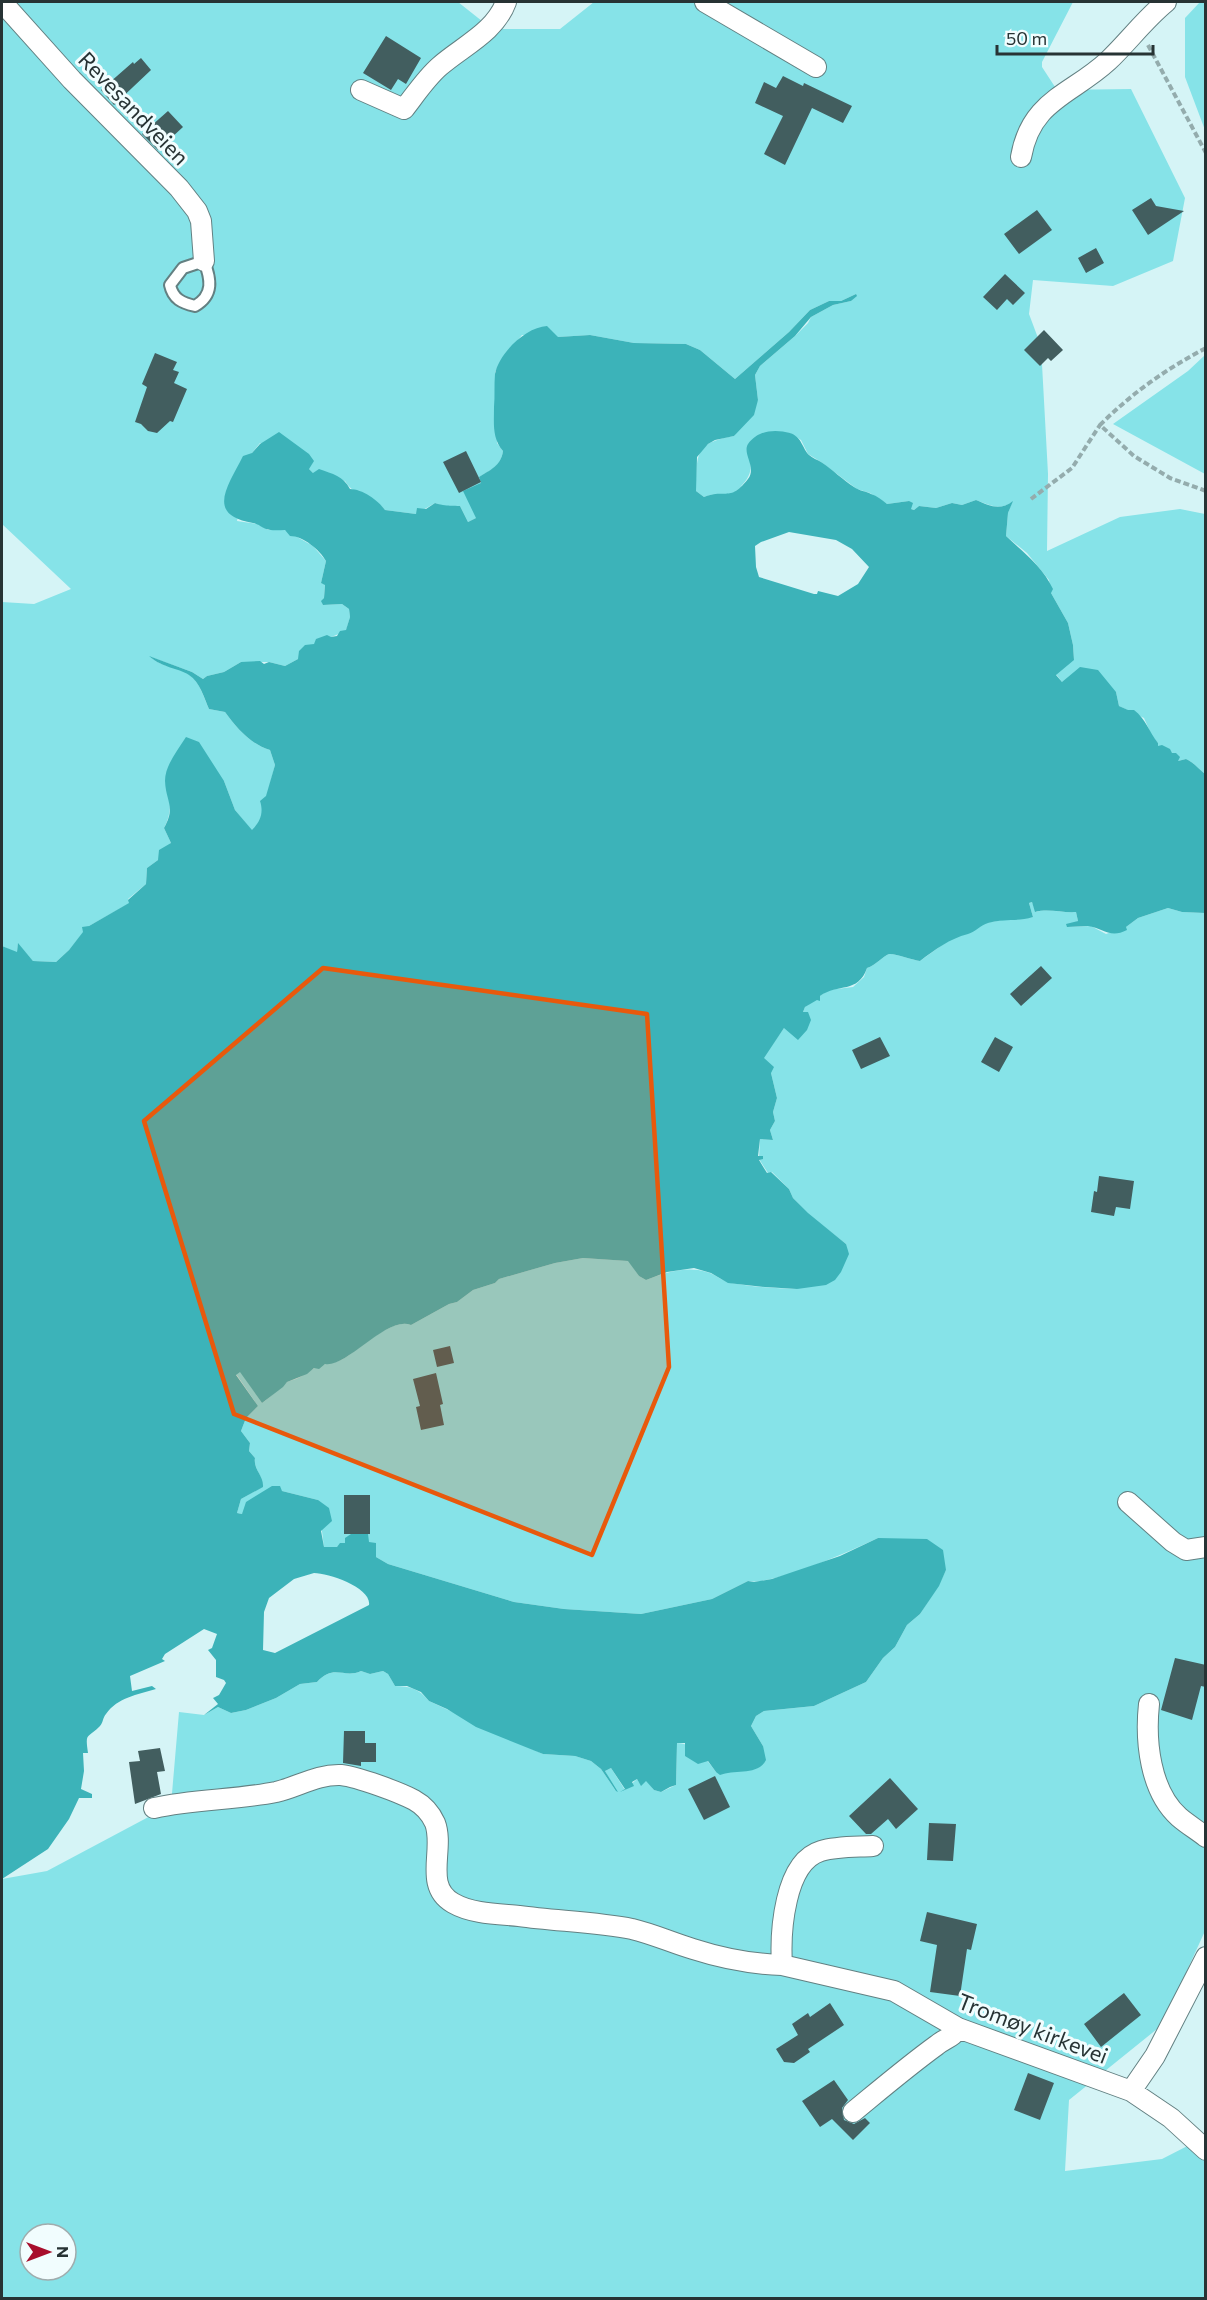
<svg xmlns="http://www.w3.org/2000/svg" width="1207" height="2300" font-family="Commissioner,sans-serif">
<rect width="100%" height="100%" fill="#d5f4f6"/>
<!-- green -->
<path fill="#86e3e8" fill-rule="evenodd" d="M2,2H458L492,29H560L594,2H1073L1042,62V67L1057,90L1131,89L1185,198L1173,261L1113,286L1033,280L1029,314L1041,346L1048,474L1047,551L1120,517L1180,509L1205,514V774C1199,769 1193,762 1186,759L1178,761L1172,753L1157,746L1158,743L1152,736L1144,718L1119,706L1116,692L1062,682L1056,674L1074,659L1073,645L1068,623L1051,593L1049,580L1027,553L1006,536L1008,513L1012,502C1000,511 989,505 976,500L962,505L952,503L936,508L919,506L914,510L911,509L909,501L887,504L870,493L857,489L821,462L808,454L801,440L790,433L747,448C751,463 754,472 743,484C739,489 734,494 728,495C718,497 716,492 704,497L696,491C697,454 694,443 734,436L758,400L755,375L760,366L795,336L808,323L811,317L833,305L851,301L856,294L841,301H829L810,310L789,332L735,379L700,350L686,344L634,343L590,335L558,337L522,335L503,358L495,372L497,443L503,451C501,466 491,470 479,477L481,483L476,518L468,522L460,506L449,508L435,503L416,514L385,510C375,496 354,497 345,481L313,473L309,469L260,443L252,453L237,521L258,524L268,530H285L313,546L326,561L321,583L325,584L324,598L322,601L323,605L342,604L349,609L350,617L346,631L314,644L298,659L285,666L269,662H241L224,672L207,676L203,679L192,672L151,657C162,668 178,666 190,675C200,683 204,698 209,709L225,712C237,728 250,744 270,750L275,765L260,822L252,831L235,810L224,781L165,780C170,798 173,811 164,828L171,843L158,860L147,868L146,884L128,899L130,903L89,926L69,950L56,962L33,961L18,944L17,953L2,946V602L34,604L71,589L2,524Z
M1200,2H1206L1205,130L1185,77V18Z
M1205,355V474L1113,424L1188,371Z
M1032,902L1036,912C1047,908 1062,913 1076,912L1078,921L1068,927L1091,926L1106,934L1126,927L1138,918L1168,908L1182,912L1205,913V1931L1162,2025L1069,2100L1065,2171L1162,2159L1205,2137V2298H2V1879L47,1871L171,1805L179,1712L204,1715L218,1707L231,1713L246,1710L276,1698L300,1684L317,1682C334,1663 345,1679 361,1671L370,1674L383,1671L388,1674L395,1686C410,1686 419,1689 429,1701L543,1754L575,1756L591,1761L601,1769L616,1791L605,1771L611,1768L625,1790L637,1779L641,1785L646,1780L654,1790L661,1792L676,1785L677,1743C693,1743 707,1759 716,1772L763,1746L751,1726L756,1716L764,1711L814,1706L866,1682L883,1658L895,1647L907,1625L920,1614L938,1586L946,1570L878,1538C853,1550 772,1586 748,1581L712,1599L641,1614L564,1609L514,1602L388,1564L376,1557V1543H345L337,1547H324L318,1500L282,1491L273,1487L242,1514L237,1513L241,1499L262,1487C264,1476 253,1469 255,1458L249,1451L250,1443L241,1431L246,1418L258,1406L236,1374L240,1371L262,1403C272,1396 278,1389 287,1382C287,1382 295,1379 296,1379C303,1376 309,1371 316,1367C324,1363 335,1364 343,1359C359,1350 392,1317 411,1325L449,1304L457,1302L473,1290L495,1283L499,1279L555,1263L583,1258L629,1261L639,1276L646,1280C667,1272 688,1265 710,1273C717,1276 723,1281 731,1283C753,1287 775,1288 797,1289L846,1244L808,1214L793,1198L789,1189L772,1172L768,1173L759,1159L760,1139L773,1140L770,1130L775,1121L773,1112L777,1098L771,1073L763,1058L784,1028L803,1012L805,1007L828,990L853,987L864,977L867,968C876,965 882,957 889,954C894,953 913,960 920,961L949,940L960,934L969,933L985,923L1008,919L1033,917L1029,903ZM30,2234H66V2270H30Z"/>
<!-- water -->
<path fill="#3cb3b9" fill-rule="evenodd" d="M856,294L857,296L851,301L833,305L811,317L795,336L760,366L755,375L758,400L754,415L734,436L715,440L708,444L697,457L696,491L704,497C726,488 729,503 748,479C757,467 742,454 748,444C758,430 775,429 790,433C802,437 802,448 809,455C812,458 818,460 821,462C833,470 843,480 854,487C859,491 866,491 871,494C877,496 882,500 887,504L909,501L913,503L911,509L914,510L919,506L936,508L952,503L962,505L976,500C990,506 1000,511 1013,501L1008,513L1006,536C1023,552 1043,567 1053,589L1051,593L1068,623L1073,645L1074,660L1056,675L1062,682L1080,667L1098,670L1116,692L1119,706L1128,710H1134C1146,719 1149,732 1158,743V746L1162,745L1170,749L1172,753H1176L1180,757L1178,761L1186,759C1193,762 1199,769 1205,774V913L1182,912L1168,908L1138,918L1126,927L1127,930C1110,939 1103,928 1088,926C1081,926 1074,927 1067,927L1066,924L1078,921L1076,912C1062,913 1048,908 1035,912L1032,902L1029,903L1033,917C1017,922 1005,918 988,923C981,925 975,932 968,934C949,939 936,949 920,961C913,960 894,953 889,954C882,957 876,965 867,968C858,994 838,983 820,996V1001L817,1000L805,1007L803,1012H808L811,1020L807,1030L798,1040L784,1028L764,1058L774,1067L771,1073L777,1098L773,1112L775,1121L770,1130L773,1140L760,1139L758,1156H763V1159L759,1160L767,1173L771,1172L789,1189L793,1198L808,1213L846,1244L849,1254L841,1272L835,1280L826,1285L797,1289L765,1287L728,1283L711,1273L694,1268L667,1272L646,1280L639,1276L628,1261L583,1258L555,1263L499,1279L495,1283L473,1290L457,1302L449,1304L411,1325C387,1315 347,1368 325,1364L319,1369L314,1368L307,1374L287,1382L283,1387L262,1403L240,1372L236,1375L258,1406L246,1418L241,1431L250,1443L249,1451L255,1458C253,1469 264,1476 263,1487L241,1499L237,1513L242,1514L246,1502L272,1486H280L282,1491L318,1500L329,1508L332,1521L321,1531L324,1547H337L340,1543H345V1538L351,1534H368L369,1542L376,1543V1557L388,1564L514,1602L564,1609L641,1614L712,1599L748,1581L754,1582L772,1579L840,1556L878,1538L927,1539L943,1550L946,1570L939,1586L920,1614L907,1625L895,1647L883,1658L866,1682L814,1706L764,1711L756,1716L751,1726L763,1746L766,1760C758,1776 734,1769 720,1775L716,1772L708,1761L698,1764L685,1756V1743H677L676,1785L670,1787L661,1792L654,1790L646,1781L641,1786L637,1779L632,1782L634,1786L620,1792L625,1789L611,1768L605,1771L618,1792L616,1791L601,1769L591,1761L575,1756L543,1754L476,1727L447,1709L429,1701L421,1692L407,1686H395L388,1674L383,1671L370,1674L361,1671C344,1679 334,1663 317,1682L300,1684L276,1698L246,1710L231,1713L218,1707L204,1715L218,1704L213,1698L219,1695L226,1683L224,1680L216,1677V1660L208,1650L212,1648L217,1634L204,1629L165,1654L162,1659L165,1661L130,1676L132,1691L152,1686L156,1689C137,1695 118,1697 106,1714C103,1717 103,1723 100,1726C87,1739 85,1732 88,1753H83L84,1771L81,1789L92,1794V1798H79L69,1819L48,1849L2,1879V946L17,952L18,943L33,961L56,962L69,950L83,932L82,927L89,926L129,903L128,900L146,884L147,868L158,860L159,850L171,843L164,828C176,807 166,802 165,781C165,765 178,750 186,737L199,742L224,781L235,810L252,830C260,822 264,813 260,801L266,796L275,765L270,750C250,744 237,728 225,712L209,709C204,698 200,682 189,675C177,667 164,669 149,656L192,672L203,679L207,676L224,672L241,662L260,661L264,664L269,662L285,666L298,659L299,651L305,645L314,644L316,639L327,635L331,637L337,636L340,631L346,630L350,617L349,609L342,604L323,605L321,601L324,598L325,585L321,583L326,561C320,550 303,536 290,536L285,530C279,530 272,531 266,529C261,527 259,524 253,523C205,515 228,486 243,456L252,453L260,444L279,432L309,454L314,461L309,469L313,473L319,469C333,474 343,476 350,489C362,489 378,500 385,510L416,514L417,508L426,509L435,503C448,507 449,505 460,506L468,522L476,518L463,491L481,483L479,477C490,470 501,466 503,451C492,438 494,424 494,407C495,396 494,385 495,374C499,353 526,327 547,326L558,337L590,335L634,343L686,344L700,350L735,379L789,332L810,310L829,301H841ZM789,532L836,540L852,549L869,567L858,584L838,596L818,591L817,594H814L759,577L756,567L755,546L761,542ZM314,1573C329,1573 372,1588 369,1605L275,1653L263,1650L264,1612L269,1598L294,1579Z"/>
<!-- building -->
<path fill="#425e5f" d="M386,36L421,58L406,84L398,79L391,90L363,73Z
M141,58L151,70L114,105L101,90L133,62L134,64Z
M783,76L803,86L804,83L852,106L843,123L812,108L785,165L764,154L783,116L755,103L764,82L776,88Z
M168,111L183,127L158,150L142,134Z
M1151,198L1156,206L1184,211L1148,235L1132,210Z
M1037,210L1052,230L1019,254L1004,234Z
M1096,248L1104,263L1086,273L1078,258Z
M1005,274L1025,293L1013,305L1007,299L997,310L983,297Z
M1044,330L1063,350L1051,361L1048,358L1040,366L1024,350Z
M155,353L177,362L173,370L179,372L174,383L187,389L173,422L170,421L157,433L148,431L141,424L135,422L147,387L142,384Z
M466,451L481,482L459,493L443,462Z
M1041,966L1052,978L1021,1006L1010,994Z
M880,1037L890,1056L861,1069L852,1050Z
M995,1037L1013,1047L999,1072L981,1062Z
M1099,1176L1134,1181L1130,1209L1116,1207L1114,1216L1091,1212L1094,1191L1097,1192Z
M450,1346L454,1363L437,1367L433,1350Z
M436,1373L443,1404L440,1405L444,1425L421,1430L416,1407L420,1406L413,1379Z
M344,1495H370V1534H344Z
M1175,1658L1206,1665V1687L1201,1686L1192,1720L1161,1710Z
M344,1731H365V1743H376V1762H361V1766L343,1763Z
M160,1748L165,1771L157,1772L161,1794L135,1804L129,1762L140,1761L138,1751Z
M715,1776L730,1807L704,1820L688,1789Z
M890,1778L918,1809L896,1829L888,1819L871,1834H866L849,1816Z
M929,1823L956,1824L953,1861L927,1860Z
M927,1912L977,1924L971,1950L967,1949L960,1996L930,1992L937,1945L920,1941Z
M1124,1993L1141,2015L1101,2047L1084,2024Z
M830,2003L844,2025L808,2049L810,2052L794,2063L784,2062L776,2049L798,2035L792,2024L808,2013L810,2017Z
M1028,2073L1054,2083L1040,2120L1014,2110Z
M834,2080L848,2100L842,2108L844,2120L854,2124L865,2118L870,2123L853,2140L832,2119L820,2127L802,2101Z"/>
<g fill="none" stroke-linecap="round" stroke-linejoin="round">
<defs>
<path id="service" d="M204,261C211,279 214,295 195,306C182,303 173,299 170,285L183,268Z"/>
<path id="minor" d="M2,2L72,80L179,188L197,211L201,221L204,261
M705,2L816,67
M361,90L404,109C415,95 426,78 440,66C463,46 495,32 506,2
M1021,157C1031,100 1071,95 1108,61C1128,42 1145,19 1166,2
M1128,1502L1173,1542L1186,1550L1206,1547
M1149,1704C1145,1741 1150,1791 1179,1817C1187,1824 1197,1830 1206,1837
M154,1808C194,1799 236,1800 276,1792C298,1787 317,1774 341,1775C358,1777 399,1792 414,1800C423,1805 431,1814 435,1823C445,1849 423,1886 453,1903C472,1914 498,1914 519,1916C555,1921 597,1922 632,1929C653,1934 673,1943 693,1949C721,1958 752,1964 782,1965L894,1991L958,2028L1131,2091L1171,2118L1206,2150
M782,1965C780,1933 784,1862 821,1851C837,1846 857,1847 873,1846
M1131,2091L1155,2056L1206,1957
M853,2112C881,2089 908,2066 937,2045C944,2039 954,2037 958,2028"/>
</defs>
<!-- service casing -->
<use href="#service" stroke="#638082" stroke-width="14"/>
<!-- minor casing -->
<use href="#minor" stroke="#638082" stroke-width="22"/>
<!-- path -->
<path stroke="#94acad" stroke-width="4" stroke-dasharray="6 3" stroke-linecap="butt" d="M1148,45L1206,153
M1206,348C1166,369 1132,393 1100,425L1134,456L1170,478L1206,491
M1031,499L1072,468L1100,425"/>
<!-- service -->
<use href="#service" stroke="#fff" stroke-width="10"/>
<!-- minor -->
<use href="#minor" stroke="#fff" stroke-width="20"/>
</g>
<!-- marked area -->
<path fill="#e8590c" fill-opacity="0.2" stroke="#e8590c" stroke-width="4.5" stroke-linejoin="round" d="M323,968L647,1014L669,1367L592,1555L234,1414L144,1121Z"/>
<g text-anchor="middle" dominant-baseline="central" stroke-width="6" stroke-linejoin="round" paint-order="stroke">
<!-- street labels -->
<g font-size="22" fill="#273334" stroke="#f1fdfe">
<text transform="translate(134 108) rotate(46)">Revesandveien</text>
<text transform="translate(1033 2028) rotate(21)">Tromøy kirkevei</text>
</g>
</g>
<!-- border -->
<rect width="1207" height="2300" fill="none" stroke="#273334" stroke-width="6"/>
<!-- north arrow -->
<g transform="translate(48 2252) rotate(90)"><circle r="28" fill="#f1fdfe" stroke="#a0acad" stroke-width="1.5"/>
<path d="M0-4.5L10 22L0 15L-10 22Z" fill="#a70e2c"/>
<text y="-9" font-size="16" font-weight="bold" text-anchor="middle" fill="#273334">N</text>
</g>
<!-- scale -->
<path d="M997 45v9h156v-9" fill="none" stroke="#273334" stroke-width="3"/>
<text x="1006" y="45" font-size="18" fill="#273334" stroke="#f1fdfe" stroke-width="4.5" paint-order="stroke">50 m</text>
</svg>
